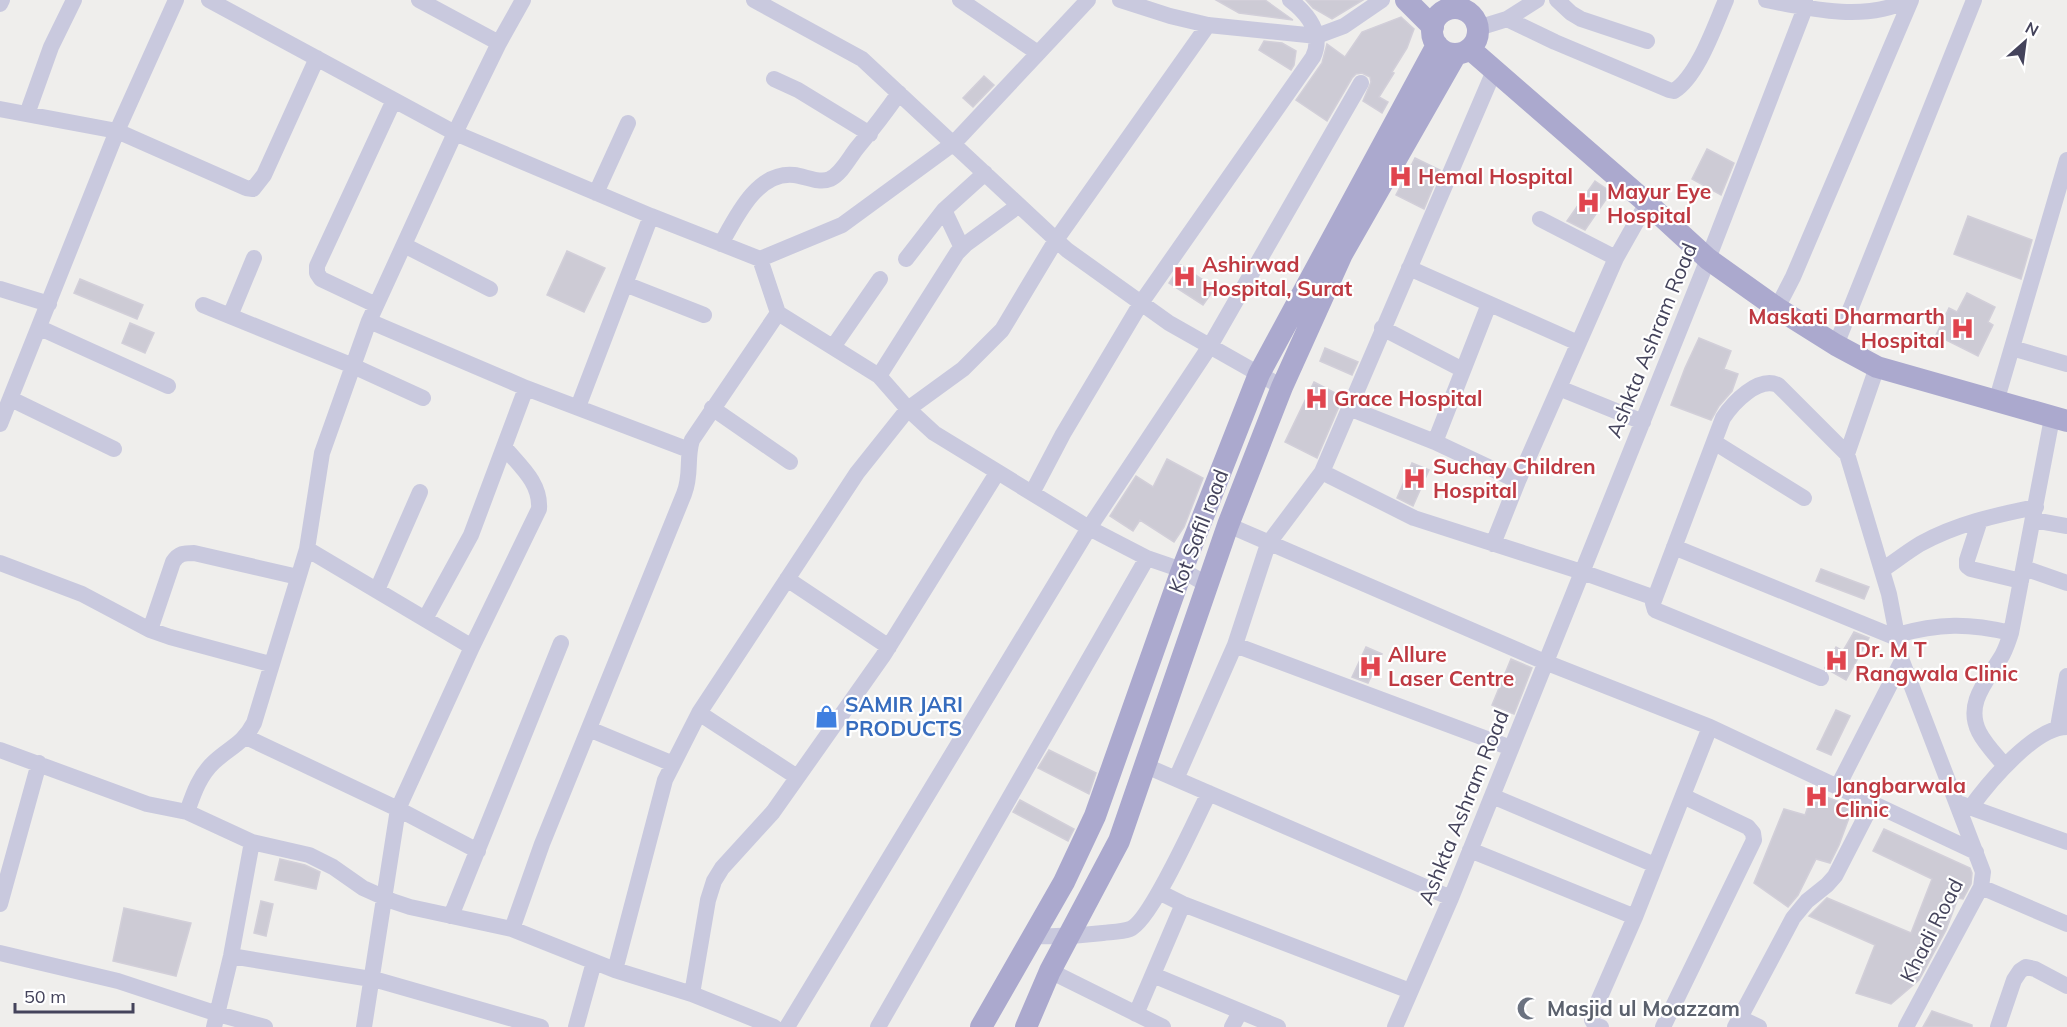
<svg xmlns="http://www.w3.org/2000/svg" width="2067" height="1027" font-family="Mulish,sans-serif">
<rect width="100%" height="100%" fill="#efeeec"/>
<!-- building -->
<path fill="#cdcbd5" stroke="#d2cfd9" stroke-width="1.5" d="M1216,0H1265L1293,20L1239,13Z
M1306,0H1363L1332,19L1313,8Z
M1401,17L1414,29L1407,48L1392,72L1394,73L1379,97L1388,102L1382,113L1363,101L1371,82L1370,77L1362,73L1356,74L1352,78L1327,121L1296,100L1322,63L1327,44L1345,57L1362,32Z
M1264,41L1282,43L1296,51L1294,65L1291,70L1259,50Z
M984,76L994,85L973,107L963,98Z
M1707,149L1734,163L1721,195L1692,179Z
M1415,158L1440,170L1424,209L1396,195Z
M1595,181L1611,192L1585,230L1567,221Z
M1968,216L2032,240L2021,279L1954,254Z
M567,251L605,268L584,312L547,295Z
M1181,265L1215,288L1203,305L1169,283Z
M80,279L143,305L137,319L74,293Z
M1967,293L1995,307L1988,322L1993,325L1978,356L1936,335L1949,308L1957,312Z
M130,323L154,333L145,353L122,343Z
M1699,338L1731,351L1724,369L1738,374L1732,391L1719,406L1711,420L1671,405L1685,368Z
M1325,348L1358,362L1352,375L1320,361Z
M1314,382L1343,397L1317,458L1285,442Z
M1167,459L1203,478L1184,527L1174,542L1140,520L1133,531L1110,516L1136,476L1153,487Z
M1412,463L1429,470L1413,506L1397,498Z
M1821,569L1869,587L1864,599L1816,581Z
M1854,632L1869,638L1846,680L1825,668L1836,647L1843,651Z
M1366,647L1382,654L1368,683L1352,677Z
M1511,659L1532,668L1514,714L1492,705Z
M1836,710L1850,716L1831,755L1817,749Z
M1049,750L1096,773L1089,794L1038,768Z
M1813,792L1853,807L1839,845L1830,863L1816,859L1798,895L1788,907L1754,883L1784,809L1805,815Z
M1020,800L1074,829L1068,841L1013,812Z
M1884,829L1970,868L1972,873L1971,884L1963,899L1958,898L1946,930L1919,980L1891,1004L1856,993L1875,945L1809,916L1827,898L1911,933L1932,879L1873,851Z
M280,859L305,865L320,872L316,889L275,880Z
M261,901L273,904L266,936L254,933Z
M124,908L191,923L176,976L113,961Z
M1932,1011L1972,1025V1027H1923Z"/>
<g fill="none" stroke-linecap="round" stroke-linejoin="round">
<!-- minor -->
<path stroke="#c9c9de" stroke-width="16" d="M209,0L455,133L651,216L760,259L842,225L954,143L1088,0
M419,0L499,43
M754,0L862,59L1067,250L1169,323L1282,387
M960,0L1038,53
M1120,0L1170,16L1208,25L1317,36L1344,26L1382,0
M1557,0L1571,13L1581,19L1647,41
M1766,0C1810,9 1866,22 1908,0
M0,4L2,0
M1507,19L1555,42L1669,90L1674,91C1698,76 1715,25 1726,0
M1478,28L1507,19L1537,0
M774,79L798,90L870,134
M0,109L117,131L246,188L253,189L264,175L317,58
M27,114L51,47L74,0
M596,193L628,123
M944,210L962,248
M1540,219L1616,258
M721,244C736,217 757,171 794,175C805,176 819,184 830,179C842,173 849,158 857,148C872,130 886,112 899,93
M404,245L490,289
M760,259L778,313L879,376L908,409L934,433L1089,528L1147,558L1182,570L1206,584
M906,259L944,210L985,173
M1409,268L1578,343
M625,284L704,315
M0,289L49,304
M203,305L353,366L423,398
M376,305L321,279L317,273V266L394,100
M1777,308L1793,277L1911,0
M230,316L254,258
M369,321L526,388L689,450
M40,328L168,386
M1382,328L1463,370
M1836,345L1974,0
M833,347L880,279
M2012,348L2067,364
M1877,367L1847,454L1889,594L1902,661L1983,872L1981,887L1906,1027
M879,376L957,253L966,244L1018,206
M1559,388L1643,422
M11,399L114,449
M1996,402L2067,160
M578,407L651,216
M712,408L790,462
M1349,408L1435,442L1518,481
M0,424L117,131L176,0
M1435,442L1489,304
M1714,442L1804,498
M1322,472L1414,518L1582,572L1655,598
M1032,493L1063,434L1141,303L1313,57C1324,34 1308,14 1290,0
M1980,520L1967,560V566L1971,569L2021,581
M2033,520L2067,526
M1228,525L1545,662L1710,727L1976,852
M1493,544L1518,481L1616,258L1647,203
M1674,547L1897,638
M307,549L472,647
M0,563L82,594L150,630L170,637L270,664
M2024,568L2067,583
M1882,570C1894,562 1907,552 1920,544C1956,524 1996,515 2036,507
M787,579L889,647
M377,590L420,492
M425,619L471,535L526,388
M150,630L173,562C179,553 184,553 194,553L298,577
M1897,635C1939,623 1969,623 2011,633
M1235,645L1511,748
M1821,678L1655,610L1653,603L1723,418C1733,403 1758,376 1778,385L1847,454
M699,713L797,777
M2058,727L2067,676
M589,729L673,764
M246,737L398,809L478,851
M0,750L147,804L187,812L252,842L309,855L333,867L363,888L392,901L410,907L512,929L615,970L692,994L774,1027
M1146,766L1451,898
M2005,766C1996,755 1985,744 1979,732C1965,704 1986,682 2000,659C2005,652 2008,642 2011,633L2052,418
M1176,779L1235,645L1268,544L1322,472L1494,71
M1838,786L1902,661
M1492,796L1655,865
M1961,804L2067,842
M1971,807C1989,782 2035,727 2067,727
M187,812C193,795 199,776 214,762C230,747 243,744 254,723L307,549L322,453L369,321L455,133L499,43L523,0
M1470,850L1635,917
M1981,887L2067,924
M1159,892L1183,904L1410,991
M0,904L39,763
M451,916L561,643
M512,929L542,844L684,494C692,474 686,459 692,440L778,313
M1033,936C1057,937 1079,936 1103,933C1111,932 1122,932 1130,929C1151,921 1196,818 1209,793
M0,953L118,981L218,1014L265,1027
M231,956L377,980L541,1027
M615,970L665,780L699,713L857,473L908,409L963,369L1002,330L1056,240L1208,25
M1050,971L1163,1027
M1153,975L1278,1027
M692,994L708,900L714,881L722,868L773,812L883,656L997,473
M1136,1014L1183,904
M1740,1018L1759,1027
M214,1027L231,956L252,842
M364,1027L398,809L472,647L539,509C541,483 520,466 504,447
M576,1027L594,962
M787,1027L1089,528L1210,346L1361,83
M878,1027L1147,558
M1232,1027L1240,1012
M1395,1027L1451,898L1708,259L1805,8V0
M1601,1027L1595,1025L1592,1020L1593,1013L1635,917L1710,727
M1663,1027L1754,840L1753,833L1748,827L1683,796
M1735,1027L1793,918L1807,901L1827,885L1835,876L1873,802
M1998,1027L2014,980L2020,971L2026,967L2035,969L2067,986"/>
<!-- major -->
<path stroke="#aba9ce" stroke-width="22" d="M1406,0L1433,27
M1432 31a23 23 0 1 1 46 0a23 23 0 1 1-46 0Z
M1470,49L1647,203L1708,259L1777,308L1836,345L1877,367L2067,421
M981,1027L1064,882L1095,816L1182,570L1259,374L1437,45
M1026,1027L1050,971L1119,841L1228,525L1282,387L1342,254L1456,54"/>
</g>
<!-- icons -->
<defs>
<symbol id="hospital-bare" viewBox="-9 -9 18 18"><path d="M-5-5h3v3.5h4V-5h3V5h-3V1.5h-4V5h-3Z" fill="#e0444e" stroke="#fff" stroke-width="2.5" paint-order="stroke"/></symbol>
<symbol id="shop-bare" viewBox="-9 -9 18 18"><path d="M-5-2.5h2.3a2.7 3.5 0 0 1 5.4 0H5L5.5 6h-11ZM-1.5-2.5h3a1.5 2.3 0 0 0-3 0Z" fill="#3f7fe0" stroke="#fff" stroke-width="2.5" paint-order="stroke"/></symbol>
<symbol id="mosque-bare" viewBox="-9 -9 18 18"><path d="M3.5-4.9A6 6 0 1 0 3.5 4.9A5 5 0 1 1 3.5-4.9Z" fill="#6b7280" stroke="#fff" stroke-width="2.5" paint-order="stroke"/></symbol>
</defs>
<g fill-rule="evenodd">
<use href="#hospital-bare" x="1384" y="160" width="33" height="33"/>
<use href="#hospital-bare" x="1572" y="186" width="33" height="33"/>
<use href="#hospital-bare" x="1168" y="260" width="33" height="33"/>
<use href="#hospital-bare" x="1946" y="312" width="33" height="33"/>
<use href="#hospital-bare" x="1300" y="382" width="33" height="33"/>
<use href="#hospital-bare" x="1398" y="462" width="33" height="33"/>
<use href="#hospital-bare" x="1820" y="644" width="33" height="33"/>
<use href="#hospital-bare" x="1354" y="650" width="33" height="33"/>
<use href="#shop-bare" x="810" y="700" width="33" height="33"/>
<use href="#hospital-bare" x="1800" y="780" width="33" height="33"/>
<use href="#mosque-bare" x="1512" y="992" width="33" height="33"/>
</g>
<g text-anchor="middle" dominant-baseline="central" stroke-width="4.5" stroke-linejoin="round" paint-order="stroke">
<!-- health labels -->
<g font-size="21" font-weight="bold" fill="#be3a42" stroke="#fff" text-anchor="start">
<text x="1418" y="176">Hemal Hospital</text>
<text x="1607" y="191">Mayur Eye<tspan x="1607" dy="24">Hospital</tspan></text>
<text x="1202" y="264">Ashirwad<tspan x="1202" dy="24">Hospital, Surat</tspan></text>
<text x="1945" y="316" text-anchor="end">Maskati Dharmarth<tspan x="1945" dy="24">Hospital</tspan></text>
<text x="1334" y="398">Grace Hospital</text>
<text x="1433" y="466">Suchay Children<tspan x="1433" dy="24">Hospital</tspan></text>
<text x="1855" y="649">Dr. M T<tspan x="1855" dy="24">Rangwala Clinic</tspan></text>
<text x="1388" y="654">Allure<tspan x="1388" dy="24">Laser Centre</tspan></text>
<text x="1835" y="785">Jangbarwala<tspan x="1835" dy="24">Clinic</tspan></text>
</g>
<!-- street labels -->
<g font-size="21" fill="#44435b" stroke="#fff">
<text transform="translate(1651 340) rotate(-68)">Ashkta Ashram Road</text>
<text transform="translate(1198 531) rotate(-69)">Kot Safil road</text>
<text transform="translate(1463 807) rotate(-68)">Ashkta Ashram Road</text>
<text transform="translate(1931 930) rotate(-63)">Khadi Road</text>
</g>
<!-- shop labels -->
<g font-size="21" font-weight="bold" fill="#366cbe" stroke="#fff" text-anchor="start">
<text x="845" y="704">SAMIR JARI<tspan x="845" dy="24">PRODUCTS</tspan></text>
</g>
<!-- worship labels -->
<g font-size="21" font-weight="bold" fill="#5b616d" stroke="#fff" text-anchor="start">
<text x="1547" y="1008">Masjid ul Moazzam</text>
</g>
</g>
<!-- north arrow -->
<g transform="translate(2025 42) rotate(28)" stroke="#ffffff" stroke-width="4.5" paint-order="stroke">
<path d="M0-4.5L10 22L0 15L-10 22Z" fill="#44435b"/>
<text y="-9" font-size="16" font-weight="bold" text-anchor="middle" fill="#44435b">N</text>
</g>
<!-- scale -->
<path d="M15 1003v9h118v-9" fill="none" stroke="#44435b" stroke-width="3"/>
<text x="24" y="1003" font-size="18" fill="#44435b" stroke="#ffffff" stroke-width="4.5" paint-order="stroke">50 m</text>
</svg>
